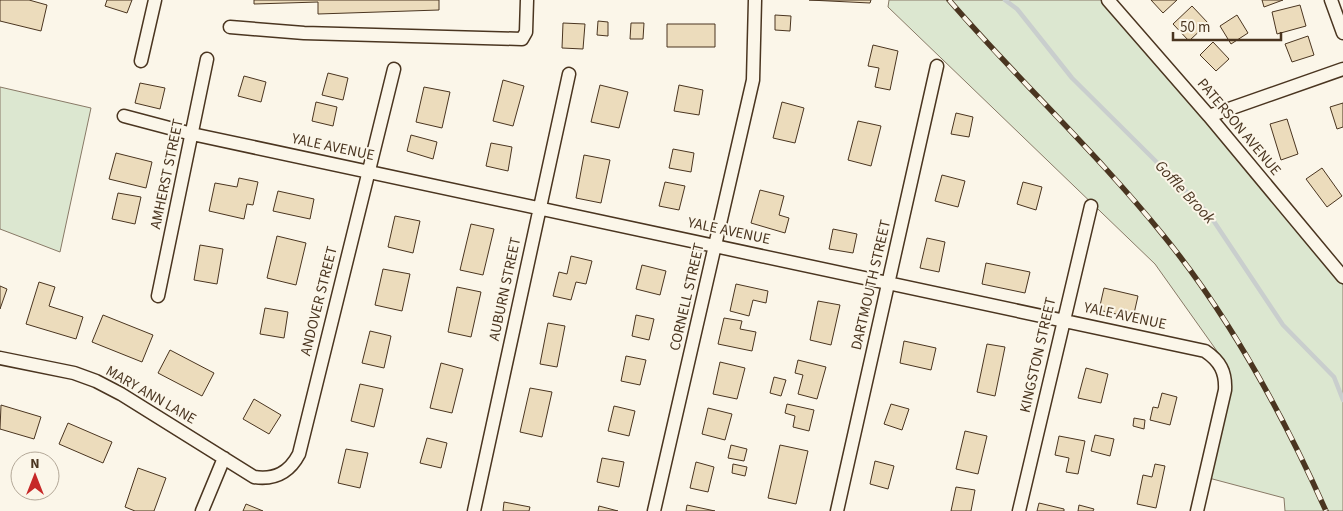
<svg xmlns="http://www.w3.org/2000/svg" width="1343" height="511" font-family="'Source Sans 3',sans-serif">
<rect width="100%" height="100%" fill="#fbf6e9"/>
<!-- green -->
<path fill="#dce7d0" stroke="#887966" d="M889,0H1104L1343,285V511H1285L1284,498L1205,477L1229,368L1155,264L888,7Z
M0,87L91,108L60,252L0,229Z"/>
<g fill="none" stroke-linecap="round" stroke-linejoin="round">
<!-- stream -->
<path stroke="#c9cecd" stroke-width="4.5" d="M1005,0L1017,9L1072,78L1209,214L1283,325L1334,377L1343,400"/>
</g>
<!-- building -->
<path fill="#ecdcbc" stroke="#4a3520" d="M0,0H29L47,5L41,31L0,21Z
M107,0H132L127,13L105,6Z
M254,0H439V10L318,14V2L254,4Z
M809,0H871L870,3Z
M1151,0H1177L1163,13Z
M1262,0H1283L1264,7Z
M1300,5L1306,26L1277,34L1272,12Z
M1192,6L1208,23L1189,41L1173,24Z
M775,15L791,16L790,31L775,30Z
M1237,15L1248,33L1231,44L1220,26Z
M598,21L608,22V36L597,35Z
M563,23L585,24L583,49L562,48Z
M631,23H644L643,39H630Z
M667,24H715V47H667Z
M1308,36L1314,55L1292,62L1285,44Z
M1213,42L1229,59L1216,71L1200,55Z
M873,45L898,51L890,90L875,87L879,68L868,66Z
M328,73L348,78L343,100L322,95Z
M244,76L266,82L261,102L238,96Z
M503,80L524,86L513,126L493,121Z
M140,83L165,88L160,109L135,103Z
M600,85L628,92L619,128L591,122Z
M679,85L703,90L699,115L674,111Z
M424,87L450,92L442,128L416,122Z
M316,102L337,107L333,126L312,121Z
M782,102L804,108L795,143L773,138Z
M1343,103V127L1337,129L1330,107Z
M956,113L973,117L969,137L951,134Z
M1287,119L1298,154L1281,160L1270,124Z
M858,121L881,126L871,166L848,160Z
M411,135L437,142L433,159L407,151Z
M491,143L512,147L508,171L486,166Z
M673,149L694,153L691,172L669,168Z
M116,153L152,162L146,188L109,179Z
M584,155L610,160L601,203L576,198Z
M1322,168L1342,196L1327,207L1306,179Z
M942,175L965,181L958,207L935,201Z
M239,178L258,182L253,205L247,204L244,219L209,211L215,183L237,187Z
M665,182L685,186L679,210L659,206Z
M1023,182L1042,187L1036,210L1017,204Z
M760,190L784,196L779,215L789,218L785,233L751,223Z
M278,191L314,199L310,219L273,211Z
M118,193L141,197L135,224L112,219Z
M395,216L420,221L413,253L388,247Z
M471,224L494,229L483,275L460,270Z
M833,229L857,234L853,253L829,249Z
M277,236L306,243L296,285L267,278Z
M927,238L945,242L939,272L920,268Z
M200,245L223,249L217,284L194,280Z
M571,256L592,261L586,284L576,282L571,300L553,296L559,272L567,274Z
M986,263L1030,272L1025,293L982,284Z
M642,265L666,271L660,295L636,289Z
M383,269L410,274L402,311L375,305Z
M39,282L55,287L49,306L83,317L76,339L26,324Z
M736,284L768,291L766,303L753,300L749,316L730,311Z
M0,286L7,289L0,309Z
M457,287L481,292L471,337L448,332Z
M1104,288L1138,296L1133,318L1099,310Z
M818,301L840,305L831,345L810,340Z
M265,308L288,312L284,338L260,334Z
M103,315L153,335L142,362L92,342Z
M636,315L654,319L649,340L632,336Z
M724,318L742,321L740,329L756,332L752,351L718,344Z
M548,323L565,326L557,367L540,364Z
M370,331L391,336L384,368L362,363Z
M904,341L936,348L931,370L900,363Z
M987,344L1005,347L995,396L977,392Z
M170,350L214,373L202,396L158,373Z
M626,356L646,360L640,385L621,381Z
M798,360L826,367L817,399L798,394L803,375L795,373Z
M720,362L745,368L737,399L713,394Z
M441,363L463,369L452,413L430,408Z
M1086,368L1108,374L1101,403L1078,398Z
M774,377L786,380L781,396L770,393Z
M360,384L383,389L374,427L351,421Z
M530,388L552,392L542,437L520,432Z
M1162,393L1177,397L1170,425L1150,420L1153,407L1158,408Z
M254,399L281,415L269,434L243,419Z
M787,404L814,410L809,431L793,427L795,416L785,413Z
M891,404L909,409L902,430L884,424Z
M1,405L41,417L34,439L0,429Z
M614,406L635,411L629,436L608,431Z
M708,408L732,414L725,440L702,434Z
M1134,418L1145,420L1144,429L1133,426Z
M68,423L112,442L103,463L59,444Z
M965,431L987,436L978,474L956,469Z
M1095,435L1114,439L1110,456L1091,451Z
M1059,436L1085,441L1078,474L1066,472L1069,458L1055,455Z
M427,438L447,443L441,468L420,463Z
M731,445L747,449L744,461L728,458Z
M780,445L808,451L796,504L768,498Z
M346,449L368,453L360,488L338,483Z
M602,458L624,462L619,487L597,482Z
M875,461L894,466L888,489L870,484Z
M696,462L714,467L708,492L690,488Z
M733,464L747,467L745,476L732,473Z
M1155,464L1165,466L1156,508L1137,504L1143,475L1152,477Z
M138,468L166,478L154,511H135L125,507Z
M956,487L975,490L971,511H951Z
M504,502L530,507L529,511H503Z
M1039,503L1064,509V511H1037Z
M246,504L263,511H243Z
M687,505L715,511H686Z
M1079,505L1094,509L1093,511H1078Z
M599,506L618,511H598Z"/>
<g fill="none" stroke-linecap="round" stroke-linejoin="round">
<defs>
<path id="street" d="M1108,0L1209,116L1343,277
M1331,0L1343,33
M230,27L304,33L522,39L526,32L527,0
M141,61L155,0
M124,116L192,134L1205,351C1220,361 1226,372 1225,390L1197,511
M1209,116L1343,69
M158,296L207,59
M0,358L74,373L96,381L121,394L254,477C275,480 289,473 299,454L394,69
M202,511L224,458
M474,511L569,74
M654,511L753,80L755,0
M837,511L937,66
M1019,511L1091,206"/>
</defs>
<!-- street casing -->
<use href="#street" stroke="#4a3520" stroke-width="15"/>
<!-- street -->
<use href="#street" stroke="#fbf6e9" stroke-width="12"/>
<defs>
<path id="rail" d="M949,0C1018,80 1096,152 1163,235C1230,317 1283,415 1326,511"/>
</defs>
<!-- rail casing -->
<use href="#rail" stroke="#4a3520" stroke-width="5.5"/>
<!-- rail -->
<use href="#rail" stroke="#fbf6e9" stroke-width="4" stroke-dasharray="11" stroke-linecap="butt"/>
</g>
<g text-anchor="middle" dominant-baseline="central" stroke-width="4" stroke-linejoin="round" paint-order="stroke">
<!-- street labels -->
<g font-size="15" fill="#4a3520" stroke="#fbf6e9">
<text transform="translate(1239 127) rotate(50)">PATERSON AVENUE</text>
<text transform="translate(333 147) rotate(12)">YALE AVENUE</text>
<text transform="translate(167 174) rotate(-78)">AMHERST STREET</text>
<text transform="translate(729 231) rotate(12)">YALE AVENUE</text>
<text transform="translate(871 285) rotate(-77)">DARTMOUTH STREET</text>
<text transform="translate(505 289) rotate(-78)">AUBURN STREET</text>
<text transform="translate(687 297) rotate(-77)">CORNELL STREET</text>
<text transform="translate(319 301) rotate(-76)">ANDOVER STREET</text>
<text transform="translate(1125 316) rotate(12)">YALE AVENUE</text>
<text transform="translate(1038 355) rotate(-77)">KINGSTON STREET</text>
<text transform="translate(151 395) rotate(30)">MARY ANN LANE</text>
</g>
<!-- water labels -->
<g font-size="16" font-style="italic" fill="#4a3520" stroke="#fbf6e9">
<text transform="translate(1185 192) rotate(47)">Goffle Brook</text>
</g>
</g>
<!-- north arrow -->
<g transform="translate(35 476)"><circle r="24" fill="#fbf6e9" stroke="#b4a999"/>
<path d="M0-4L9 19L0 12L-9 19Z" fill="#c62828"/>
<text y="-8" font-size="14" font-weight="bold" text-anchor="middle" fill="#4a3520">N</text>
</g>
<!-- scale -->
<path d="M1173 32v8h108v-8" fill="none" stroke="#4a3520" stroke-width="2.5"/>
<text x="1180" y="32" font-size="15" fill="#4a3520" stroke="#fbf6e9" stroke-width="4" paint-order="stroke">50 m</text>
</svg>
